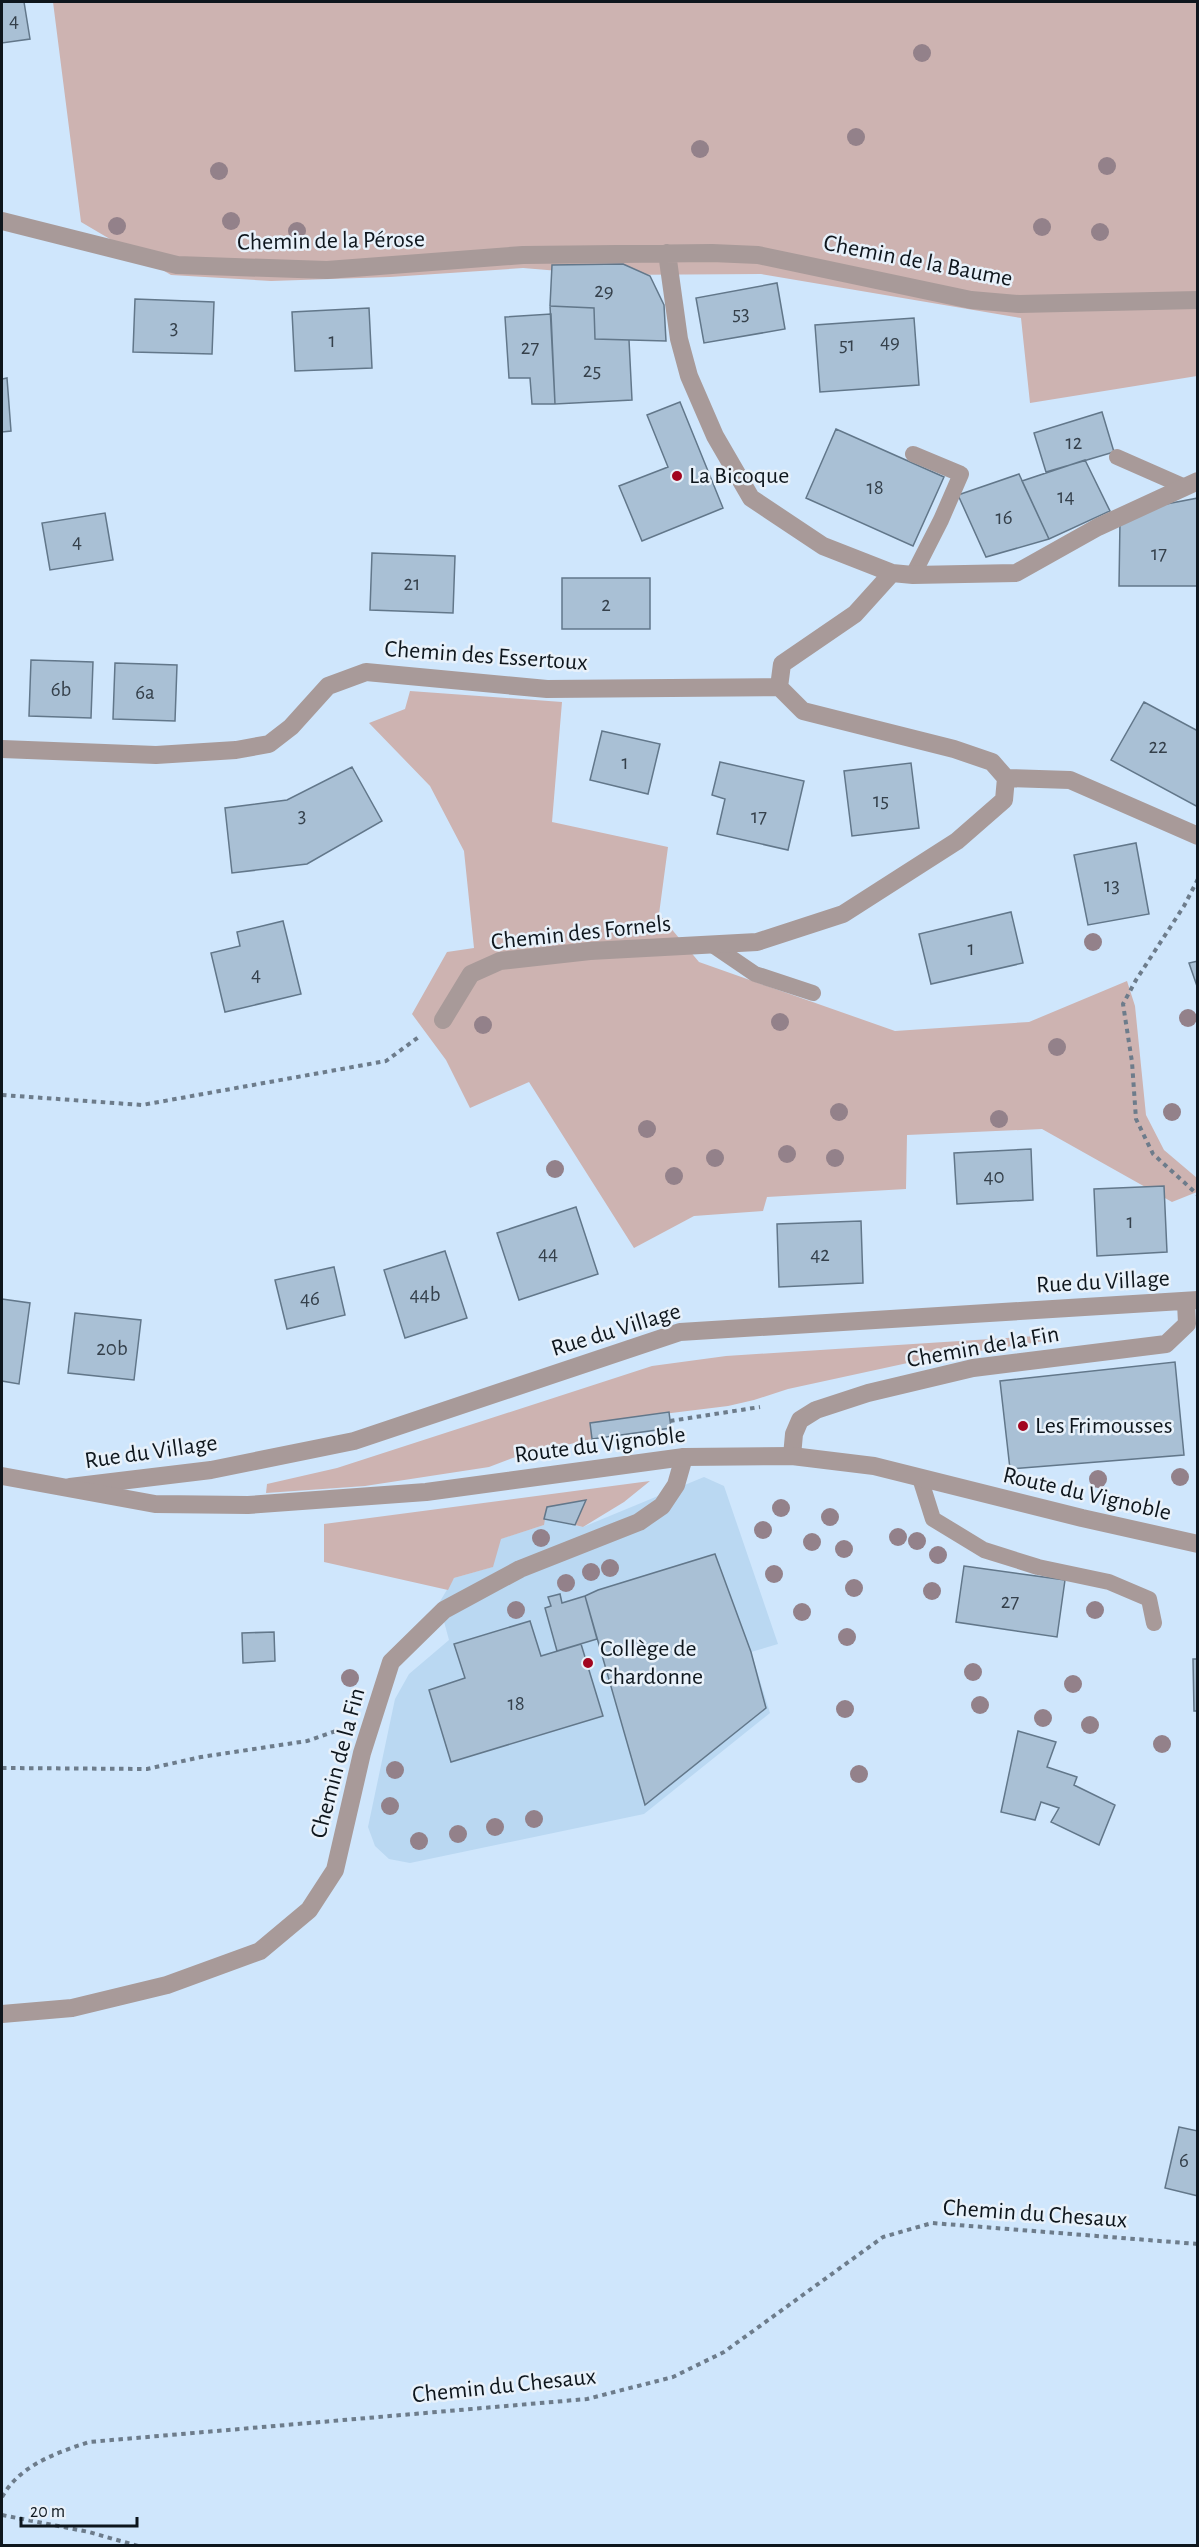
<svg xmlns="http://www.w3.org/2000/svg" width="1199" height="2547" font-family="'Alegreya Sans',sans-serif">
<rect width="100%" height="100%" fill="#cfe6fc"/>
<!-- built -->
<path fill="#bad8f2" d="M704,1477L724,1486L778,1644L751,1652L770,1713L644,1814L410,1863L389,1859L375,1846L368,1827L395,1699L409,1674L449,1640L439,1603L454,1578L492,1567L500,1539L544,1525V1519L583,1527Z"/>
<!-- green -->
<path fill="#cdb3b1" d="M53,2H1197V376L1030,403L1021,318L761,274L607,275L523,268L390,277L271,281L171,275L81,222Z
M410,691L562,702L552,822L668,847L659,914L699,962L895,1031L1029,1022L1127,981L1135,1006L1146,1115L1164,1150L1197,1178V1192L1172,1202L1042,1129L907,1135L906,1189L767,1197L763,1211L694,1216L634,1248L529,1082L470,1108L446,1060L412,1014L447,952L474,948L464,851L430,786L369,723L405,709Z
M1052,1335V1340L926,1359L788,1389L754,1400L728,1406L590,1423L592,1439L518,1456L489,1467L365,1486L266,1493L267,1484L337,1468L652,1366L726,1356Z
M650,1481L624,1502L583,1527L575,1525L585,1500L547,1507L544,1525L501,1539L493,1567L454,1578L448,1590L324,1562V1524Z"/>
<!-- building -->
<path fill="#a9c0d5" stroke="#62778a" stroke-width="1.5" d="M2,2H24L30,39L2,43Z
M623,264L650,276L664,305L666,341L595,339L594,308L550,306L552,265Z
M777,283L785,329L704,343L696,298Z
M135,299L214,302L212,354L133,352Z
M550,306L594,308L595,339L629,340L632,400L555,404Z
M369,308L372,368L295,371L292,312Z
M551,314L555,404H532L530,378H509L505,317Z
M914,318L919,385L820,392L815,325Z
M7,378L11,431L2,432V379Z
M680,402L723,508L642,541L619,486L668,467L647,415Z
M1102,412L1114,452L1046,472L1034,433Z
M836,429L944,477L913,546L806,498Z
M1085,460L1110,511L1049,539L1022,481Z
M1019,474L1049,539L986,557L958,495Z
M1198,498V586H1119L1120,521L1161,505Z
M105,513L113,560L50,570L42,523Z
M372,553L455,556L453,613L370,610Z
M562,578H650V629H562Z
M31,660L93,662L91,718L29,716Z
M115,663L177,665L175,721L113,719Z
M1144,702L1198,731V807L1111,760Z
M602,731L660,744L648,794L590,780Z
M720,762L804,781L788,850L717,834L725,799L712,795Z
M911,763L919,828L852,836L844,771Z
M352,767L382,821L307,864L232,873L225,808L287,800Z
M1136,843L1149,914L1088,925L1074,855Z
M1011,912L1023,963L931,984L919,934Z
M283,921L301,994L225,1012L211,953L240,946L237,932Z
M1198,961V989L1189,963Z
M1031,1149L1033,1200L957,1204L954,1153Z
M1164,1186L1167,1252L1097,1256L1094,1189Z
M576,1207L598,1274L519,1300L497,1233Z
M861,1221L863,1283L779,1287L777,1224Z
M445,1251L467,1318L405,1338L384,1270Z
M334,1267L345,1315L287,1329L275,1280Z
M2,1299L30,1303L19,1384L2,1381Z
M75,1313L141,1320L134,1380L68,1373Z
M1175,1362L1184,1455L1010,1469L1000,1381Z
M669,1412L671,1428L592,1439L590,1423Z
M586,1500L575,1525L544,1519L547,1507Z
M715,1554L751,1652L766,1708L645,1805L585,1596L598,1590Z
M964,1566L1065,1580L1057,1637L956,1622Z
M560,1594L562,1603L585,1596L597,1639L557,1651L545,1608L551,1606L548,1597Z
M530,1621L541,1656L581,1644L603,1716L451,1762L429,1690L465,1678L454,1644Z
M274,1632L275,1661L243,1663L242,1633Z
M1193,1659H1198V1711H1194Z
M1018,1731L1056,1742L1047,1767L1077,1777L1074,1785L1115,1805L1099,1845L1051,1822L1059,1808L1041,1802L1035,1820L1001,1812Z
M1179,2127L1198,2131V2196L1165,2188Z"/>
<g fill="none" stroke-linecap="round" stroke-linejoin="round">
<!-- path -->
<path stroke="#6d7c8b" stroke-width="4" stroke-dasharray="4.5 4.5" stroke-linecap="butt" d="M1198,879L1184,906L1136,980L1123,1004L1132,1062L1136,1119L1153,1154L1198,1195
M2,1095L142,1105L386,1061L420,1036
M670,1421L760,1407
M2,1768L147,1769L201,1757L307,1741L339,1730
M2,2497C20,2465 56,2453 89,2442L587,2399L673,2377L724,2352L883,2237L932,2223L1198,2244
M2,2515L89,2532L138,2546"/>
<!-- service -->
<path stroke="#a89a99" stroke-width="16" d="M1117,457L1183,486
M913,575L941,520L961,474L913,454
M711,944L755,974L813,993
M920,1478L933,1519L984,1550L1038,1567L1109,1582L1149,1599L1154,1623"/>
<!-- minor -->
<path stroke="#a89a99" stroke-width="18" d="M2,221L177,265L327,270L523,255L712,253L758,255L971,300L1019,304L1198,300
M667,253L679,339L689,376L715,436L751,498L823,546L892,573L913,575L1016,573L1098,527L1198,481
M892,573L855,614L782,664L779,687L803,711L954,749L992,762L1006,778L1070,780L1198,836
M2,749L156,755L236,750L269,744L291,727L328,686L366,672L547,689L779,687
M443,1020L471,974L500,961L590,951L757,942L843,914L957,841L1004,800L1006,778
M792,1456L794,1434L800,1420L816,1410L868,1393L973,1368L1166,1344L1187,1324L1186,1302
M70,1487L211,1470L354,1441L680,1332L1198,1300
M2,2014L72,2008L167,1985L260,1951L309,1910L335,1870L362,1753L391,1662L444,1610L520,1569L639,1522L662,1506L676,1485L684,1457"/>
<!-- tertiary -->
<path stroke="#a89a99" stroke-width="18" d="M2,1476L155,1504L248,1505L426,1492L684,1457L792,1456L874,1466L1082,1518L1198,1544"/>
</g>
<!-- trees -->
<g fill="#93818a">
<circle cx="922" cy="53" r="9"/>
<circle cx="856" cy="137" r="9"/>
<circle cx="700" cy="149" r="9"/>
<circle cx="1107" cy="166" r="9"/>
<circle cx="219" cy="171" r="9"/>
<circle cx="231" cy="221" r="9"/>
<circle cx="117" cy="226" r="9"/>
<circle cx="1042" cy="227" r="9"/>
<circle cx="297" cy="231" r="9"/>
<circle cx="1100" cy="232" r="9"/>
<circle cx="1093" cy="942" r="9"/>
<circle cx="1188" cy="1018" r="9"/>
<circle cx="780" cy="1022" r="9"/>
<circle cx="483" cy="1025" r="9"/>
<circle cx="1057" cy="1047" r="9"/>
<circle cx="839" cy="1112" r="9"/>
<circle cx="1172" cy="1112" r="9"/>
<circle cx="999" cy="1119" r="9"/>
<circle cx="647" cy="1129" r="9"/>
<circle cx="787" cy="1154" r="9"/>
<circle cx="715" cy="1158" r="9"/>
<circle cx="835" cy="1158" r="9"/>
<circle cx="555" cy="1169" r="9"/>
<circle cx="674" cy="1176" r="9"/>
<circle cx="1180" cy="1477" r="9"/>
<circle cx="1098" cy="1479" r="9"/>
<circle cx="781" cy="1508" r="9"/>
<circle cx="830" cy="1517" r="9"/>
<circle cx="763" cy="1530" r="9"/>
<circle cx="898" cy="1537" r="9"/>
<circle cx="541" cy="1538" r="9"/>
<circle cx="917" cy="1541" r="9"/>
<circle cx="812" cy="1542" r="9"/>
<circle cx="844" cy="1549" r="9"/>
<circle cx="938" cy="1555" r="9"/>
<circle cx="610" cy="1568" r="9"/>
<circle cx="591" cy="1572" r="9"/>
<circle cx="774" cy="1574" r="9"/>
<circle cx="566" cy="1583" r="9"/>
<circle cx="854" cy="1588" r="9"/>
<circle cx="932" cy="1591" r="9"/>
<circle cx="516" cy="1610" r="9"/>
<circle cx="1095" cy="1610" r="9"/>
<circle cx="802" cy="1612" r="9"/>
<circle cx="847" cy="1637" r="9"/>
<circle cx="973" cy="1672" r="9"/>
<circle cx="350" cy="1678" r="9"/>
<circle cx="1073" cy="1684" r="9"/>
<circle cx="980" cy="1705" r="9"/>
<circle cx="845" cy="1709" r="9"/>
<circle cx="1043" cy="1718" r="9"/>
<circle cx="1090" cy="1725" r="9"/>
<circle cx="1162" cy="1744" r="9"/>
<circle cx="395" cy="1770" r="9"/>
<circle cx="859" cy="1774" r="9"/>
<circle cx="390" cy="1806" r="9"/>
<circle cx="534" cy="1819" r="9"/>
<circle cx="495" cy="1827" r="9"/>
<circle cx="458" cy="1834" r="9"/>
<circle cx="419" cy="1841" r="9"/>
</g>
<!-- markers -->
<g fill="#a2051f" stroke="#e8f1fa" stroke-width="2">
<circle cx="677" cy="476" r="6"/>
<circle cx="1023" cy="1426" r="6"/>
<circle cx="588" cy="1663" r="6"/>
</g>
<g text-anchor="middle" dominant-baseline="central" stroke-width="5" stroke-linejoin="round" paint-order="stroke">
<!-- number labels -->
<g font-size="21" fill="#35404b">
<text x="14" y="20">4</text>
<text x="604" y="290">29</text>
<text x="741" y="313">53</text>
<text x="174" y="327">3</text>
<text x="332" y="340">1</text>
<text x="890" y="341">49</text>
<text x="847" y="344">51</text>
<text x="530" y="347">27</text>
<text x="592" y="370">25</text>
<text x="1074" y="442">12</text>
<text x="875" y="487">18</text>
<text x="1066" y="496">14</text>
<text x="1004" y="517">16</text>
<text x="77" y="541">4</text>
<text x="1159" y="553">17</text>
<text x="412" y="583">21</text>
<text x="606" y="604">2</text>
<text x="61" y="689">6b</text>
<text x="145" y="692">6a</text>
<text x="1158" y="746">22</text>
<text x="625" y="762">1</text>
<text x="881" y="800">15</text>
<text x="302" y="815">3</text>
<text x="759" y="816">17</text>
<text x="1112" y="885">13</text>
<text x="971" y="948">1</text>
<text x="256" y="974">4</text>
<text x="994" y="1176">40</text>
<text x="1130" y="1221">1</text>
<text x="548" y="1253">44</text>
<text x="820" y="1254">42</text>
<text x="425" y="1294">44b</text>
<text x="310" y="1298">46</text>
<text x="112" y="1348">20b</text>
<text x="1010" y="1601">27</text>
<text x="516" y="1703">18</text>
<text x="1184" y="2160">6</text>
</g>
<!-- street labels -->
<g font-size="24" fill="#0e161d" stroke="#e8f1fa">
<text transform="translate(331 241) rotate(-1)">Chemin de la Pérose</text>
<text transform="translate(918 261) rotate(11)">Chemin de la Baume</text>
<text transform="translate(486 656) rotate(4)">Chemin des Essertoux</text>
<text transform="translate(581 933) rotate(-6)">Chemin des Fornels</text>
<text transform="translate(1103 1282) rotate(-3)">Rue du Village</text>
<text transform="translate(616 1330) rotate(-17)">Rue du Village</text>
<text transform="translate(983 1347) rotate(-10)">Chemin de la Fin</text>
<text transform="translate(600 1445) rotate(-7)">Route du Vignoble</text>
<text transform="translate(151 1452) rotate(-8)">Rue du Village</text>
<text transform="translate(1087 1494) rotate(13)">Route du Vignoble</text>
<text transform="translate(338 1763) rotate(-75)">Chemin de la Fin</text>
<text transform="translate(1035 2214) rotate(4)">Chemin du Chesaux</text>
<text transform="translate(504 2386) rotate(-6)">Chemin du Chesaux</text>
</g>
<!-- poi labels -->
<g font-size="24" fill="#0e161d" stroke="#e8f1fa" text-anchor="start">
<text x="689" y="476">La Bicoque</text>
<text x="1035" y="1426">Les Frimousses</text>
<text x="600" y="1649">Collège de<tspan x="600" dy="28">Chardonne</tspan></text>
</g>
</g>
<!-- border -->
<rect width="1199" height="2547" fill="none" stroke="#0e161d" stroke-width="6"/>
<!-- scale -->
<path d="M21 2517v9h116v-9" fill="none" stroke="#0e161d" stroke-width="3"/>
<text x="30" y="2517" font-size="18" fill="#0e161d" stroke="#e8f1fa" stroke-width="4.5" paint-order="stroke">20 m</text>
</svg>
